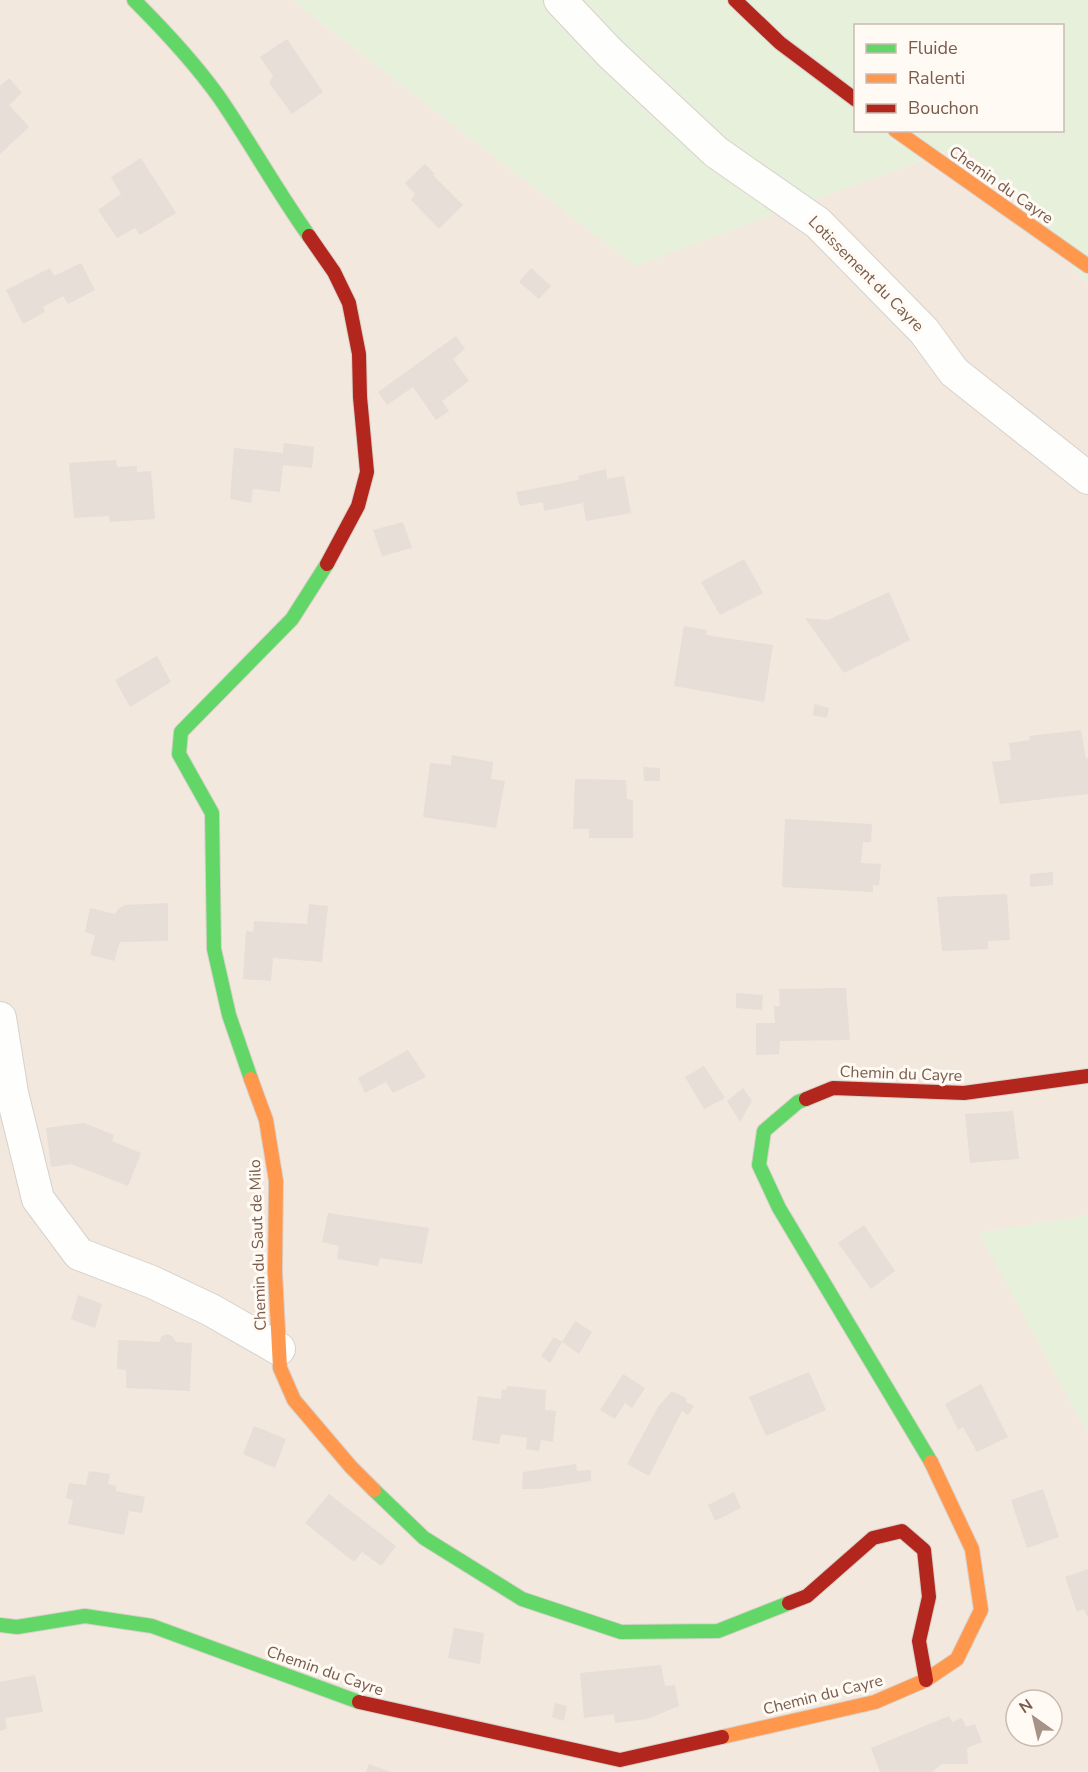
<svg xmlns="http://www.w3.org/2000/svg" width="1088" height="1772" font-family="'Nunito Sans',sans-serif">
<rect width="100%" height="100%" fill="#f9f5f0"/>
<!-- residential -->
<path fill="#f2e8de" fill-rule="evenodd" d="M0,0H292L635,265L964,145L1088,284V1215L980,1233L1088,1434V1772H0ZM1016,1700H1052V1736H1016Z"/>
<!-- green -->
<path fill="#e7f0db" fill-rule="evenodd" d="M292,0H1088V284L963,145L635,266ZM856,26H1062V130H856Z
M1088,1215V1434L979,1233Z"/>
<!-- building -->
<path fill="#e6ded7" d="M287,39L323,92L292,114L269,83L273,76L260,57Z
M9,78L22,93L9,105L29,127L0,154V86Z
M141,158L176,213L140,235L135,228L117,238L98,210L121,194L111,177Z
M425,164L435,174L433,175L463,205L439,229L411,200L415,194L405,183Z
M81,263L95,290L68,304L63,296L43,307L45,312L23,324L6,290L50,268L54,276Z
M531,268L551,286L539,299L519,282Z
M456,336L465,349L453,359L469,381L442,401L449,411L436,420L413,387L387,405L378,392Z
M284,443L314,447L312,468L283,465L280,492L253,489L251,503L230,499L234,448L283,453Z
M116,460L117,467L137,466V472L151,471L155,519L110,522L109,516L74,518L69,463Z
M606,469L607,479L624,476L631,513L586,521L583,503L544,511L543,502L520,506L516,492L579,480L578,476Z
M403,522L412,548L382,556L373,530Z
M744,559L763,593L720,615L701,582Z
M889,592L910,640L844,673L805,618L828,620Z
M684,626L707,630L706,635L773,645L764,702L674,686Z
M157,656L171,682L130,707L115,680Z
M814,704L829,708L827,718L813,715Z
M1081,730L1086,759L1088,758V794L1000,804L992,762L1011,760L1009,743L1030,740L1029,736Z
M452,755L493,762L491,779L505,781L496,828L423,817L430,763L451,765Z
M643,767L660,768V781H644Z
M575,779L626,780L627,799L633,800V838H589V829H573Z
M785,819L872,824L871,842H863L861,863L881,864L879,886L873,885V892L782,887Z
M1053,872V885L1030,887V874Z
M1007,894L1010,940L988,941V949L942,951L937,897Z
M168,903V941L120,942L114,961L90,955L95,935L85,932L90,908L115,914L119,908L125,905Z
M309,904L328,906L322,962L273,958L271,981L243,979L246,931L253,932L254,921L307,924Z
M846,988L850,1040L780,1041L779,1054L756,1055V1023H775L774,1006H780L779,989Z
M736,993L763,995L762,1010L736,1008Z
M408,1050L426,1077L393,1093L386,1082L365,1093L358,1078Z
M704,1066L725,1098L704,1109L685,1077Z
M743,1088L752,1101L740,1122L727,1101Z
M1013,1111L1019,1159L970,1163L965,1114Z
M84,1123L114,1135L112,1141L141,1153L128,1186L71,1164L51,1167L46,1128Z
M328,1213L429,1228L422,1264L380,1258L378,1266L337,1259L339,1246L322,1242Z
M864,1225L895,1271L871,1289L838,1243Z
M78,1295L102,1304L95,1328L71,1319Z
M575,1321L592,1332L579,1354L562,1342L550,1363L541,1356L554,1337L562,1342Z
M168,1334L173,1337L176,1342L192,1343L190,1391L126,1388V1370L117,1369L118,1340L159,1342L162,1336Z
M809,1372L826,1410L766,1436L749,1397Z
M623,1374L645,1388L632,1408L625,1403L615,1419L600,1410Z
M981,1384L1008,1437L977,1452L963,1427L958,1430L945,1404Z
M507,1386L546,1390L545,1410L556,1411L553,1442L541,1440L539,1451L526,1449L527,1438L501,1434L499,1444L472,1440L478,1396L501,1399L502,1389L506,1390Z
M672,1391L686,1398V1402L694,1406L688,1415L682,1411L649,1476L627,1464L658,1407Z
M254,1426L286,1439L275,1468L243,1454Z
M576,1464L577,1471L591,1470V1481L540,1489H522L523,1472Z
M89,1471L110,1474L108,1484L116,1486V1491L145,1497L142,1513L129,1511L124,1535L68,1524L73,1500L66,1498L69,1483L86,1485Z
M1043,1489L1059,1537L1027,1548L1011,1500Z
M734,1492L741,1508L715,1521L708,1505Z
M329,1494L396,1546L381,1566L362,1552L354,1562L305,1523Z
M1088,1569V1618L1084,1609L1077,1612L1065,1577Z
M454,1628L484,1633L480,1664L448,1658Z
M661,1665L665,1686L675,1685L679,1706L647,1719L615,1723L614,1714L584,1718L580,1673Z
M35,1675L43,1712L5,1718L7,1729L0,1731V1682Z
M555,1703L567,1706L564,1721L552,1717Z
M949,1716L952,1722L962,1718L966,1727L975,1724L982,1742L967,1748L968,1764H942L932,1772H880L871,1748Z
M369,1764L390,1772H366Z"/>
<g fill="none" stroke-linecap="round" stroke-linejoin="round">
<defs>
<path id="street" d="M560,0L610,53L716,152L818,223L924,331L954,372L1088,478
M0,1018L12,1093L38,1199L79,1254L152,1282L211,1310L279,1349"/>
<path id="fast" d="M134,0C164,30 194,62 219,97C250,142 277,191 309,236
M251,1079L229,1015L214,949L212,813L179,754L181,732L292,619L327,564
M806,1099L798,1102L764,1131L759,1165L779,1208L931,1462
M374,1490L424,1538L522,1599L621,1632L718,1631L789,1603
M0,1625L17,1627L85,1616L152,1626L359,1702"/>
<path id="slow" d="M895,130L1088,266
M251,1079L266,1120L276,1181L275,1272L280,1368L294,1400L351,1467L374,1490
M722,1737L875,1702L926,1680L957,1659L981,1610L972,1549L931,1462"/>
<path id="jam" d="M735,0L780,43L856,100
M309,236L334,272L349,303L359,354L360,397L367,472L358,506L327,564
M806,1099L833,1088L964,1093L1088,1076
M789,1603L807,1596L873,1538L902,1531L924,1550L929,1597L919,1641L926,1680
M359,1702L620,1760L722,1737"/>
</defs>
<!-- street casing -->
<use href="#street" stroke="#d7d1cb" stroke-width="34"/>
<!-- fast casing -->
<use href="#fast" stroke="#d9d2cb" stroke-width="16"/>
<!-- slow casing -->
<use href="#slow" stroke="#d9d2cb" stroke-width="16"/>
<!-- jam casing -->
<use href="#jam" stroke="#d9d2cb" stroke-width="16"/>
<!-- street -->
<use href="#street" stroke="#fefefd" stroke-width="32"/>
<!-- fast -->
<use href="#fast" stroke="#63d668" stroke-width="14"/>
<!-- slow -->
<use href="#slow" stroke="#ff974d" stroke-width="14"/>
<!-- jam -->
<use href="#jam" stroke="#b3261e" stroke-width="14"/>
</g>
<g text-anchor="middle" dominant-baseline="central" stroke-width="6" stroke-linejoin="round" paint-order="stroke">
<!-- street labels -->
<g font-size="16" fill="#7a5c4d" stroke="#fffaf3">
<text transform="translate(1001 185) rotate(35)">Chemin du Cayre</text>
<text transform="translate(866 274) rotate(45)">Lotissement du Cayre</text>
<text transform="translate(901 1074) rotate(2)">Chemin du Cayre</text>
<text transform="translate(258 1245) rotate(-92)">Chemin du Saut de Milo</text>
<text transform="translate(325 1671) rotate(19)">Chemin du Cayre</text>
<text transform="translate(823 1695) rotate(-14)">Chemin du Cayre</text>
</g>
</g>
<!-- legend -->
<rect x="854" y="24" width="210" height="108" fill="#fffaf3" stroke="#cabbb1" stroke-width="1.5"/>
<rect x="866" y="44" width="30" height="9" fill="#63d668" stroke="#cabbb1" stroke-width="1.5"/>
<text x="908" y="54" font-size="18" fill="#7a5c4d">Fluide</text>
<rect x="866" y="74" width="30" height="9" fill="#ff974d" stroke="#cabbb1" stroke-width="1.5"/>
<text x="908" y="84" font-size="18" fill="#7a5c4d">Ralenti</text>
<rect x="866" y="104" width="30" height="9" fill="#b3261e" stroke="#cabbb1" stroke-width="1.5"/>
<text x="908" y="114" font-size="18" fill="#7a5c4d">Bouchon</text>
<!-- north arrow -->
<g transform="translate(1034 1718) rotate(326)"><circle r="28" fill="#fffaf3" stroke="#cabbb1" stroke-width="1.5"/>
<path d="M0-4.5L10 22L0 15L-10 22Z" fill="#a69286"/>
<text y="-9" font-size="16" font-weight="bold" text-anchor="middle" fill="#7a5c4d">N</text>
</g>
</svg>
